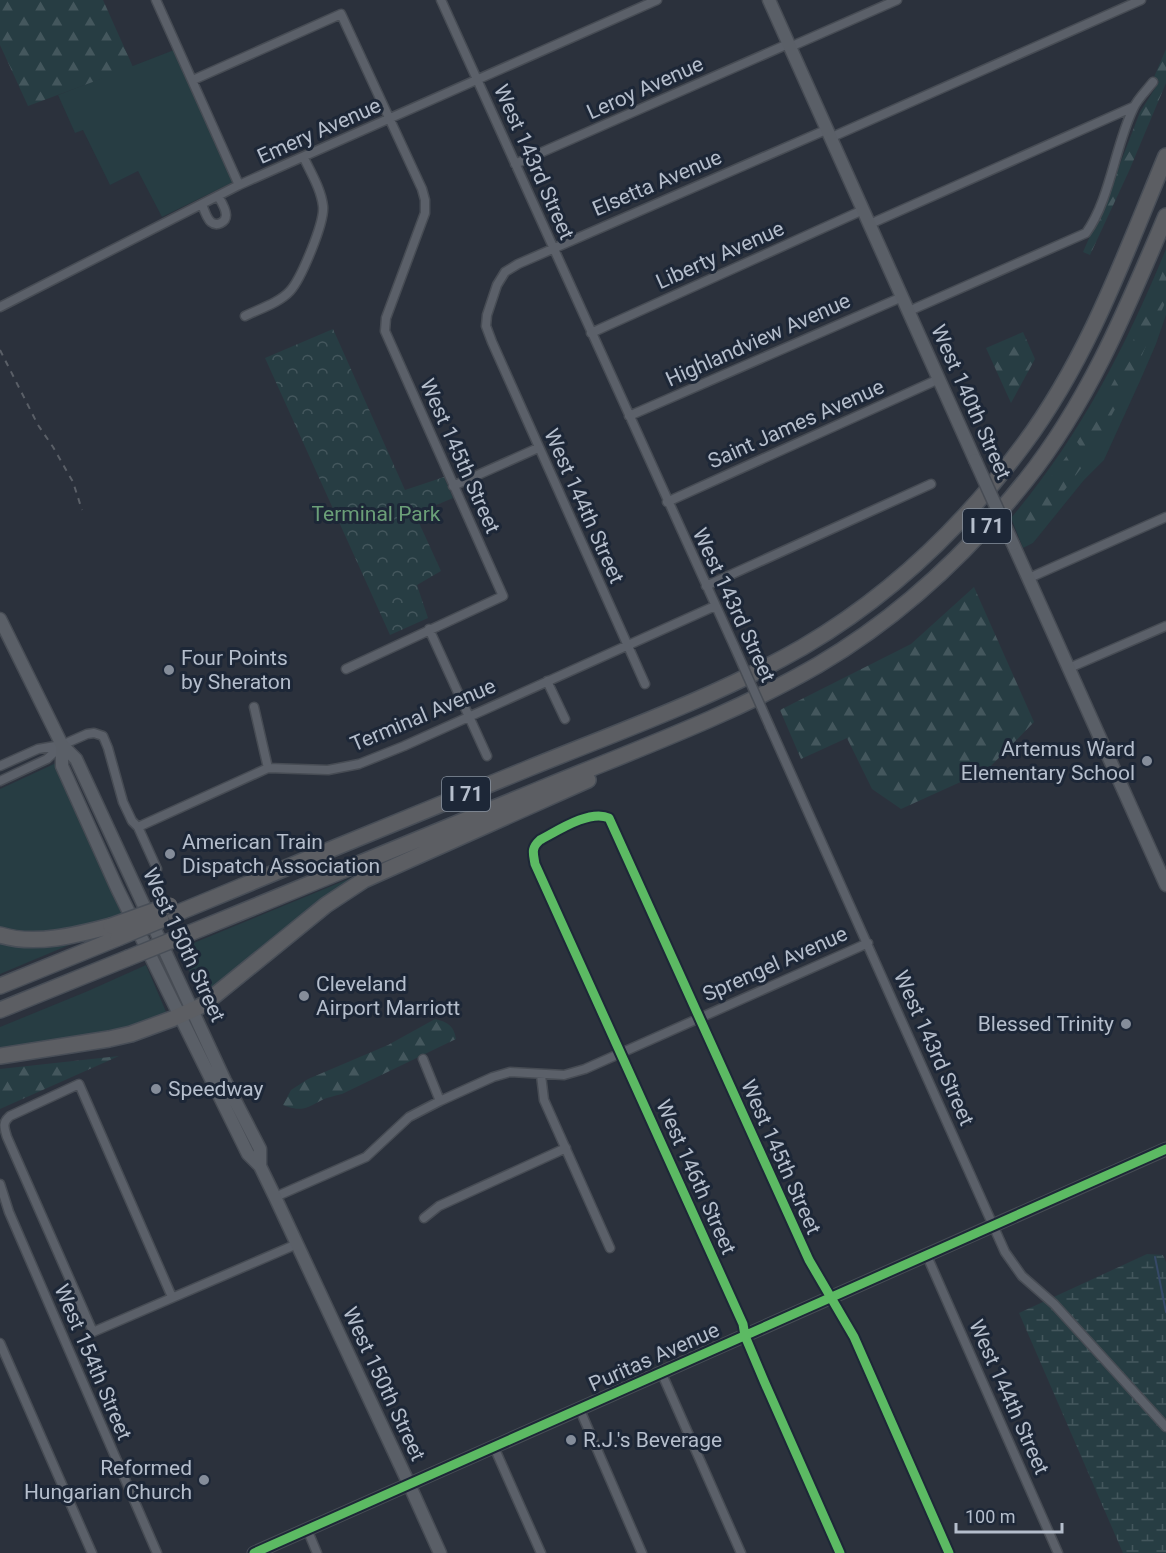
<svg xmlns="http://www.w3.org/2000/svg" width="1166" height="1553" font-family="Roboto,sans-serif">
<defs>
<pattern id="forest-firs" width="22" height="20" patternUnits="userSpaceOnUse" patternTransform="scale(1.5)"><rect width="22" height="20" fill="#273d43"/><path d="M5 1l3.5 6h-7zM16 11l3.5 6h-7z" fill="#44575d"/></pattern>
<pattern id="wetland-marsh" width="20" height="14" patternUnits="userSpaceOnUse" patternTransform="scale(1.5)"><rect width="20" height="14" fill="#273d43"/><path d="M1 5h8M5 5V1M11 12h8M15 12V8" fill="none" stroke="#44575d"/></pattern>
<pattern id="park-crowns" width="20" height="18" patternUnits="userSpaceOnUse" patternTransform="scale(1.5)"><rect width="20" height="18" fill="#273d43"/><path d="M2 6a3 3 0 1 1 6 0M12 15a3 3 0 1 1 6 0" fill="none" stroke="#44575d"/></pattern>
</defs>
<rect width="100%" height="100%" fill="#2b313c"/>
<!-- green -->
<path fill="#273d43" d="M174,50L233,182L162,217L138,171L110,185L83,130L75,133L58,95Z
M1166,249V315L1156,344L1140,381L1104,460L1084,480L1033,543L1023,548L1011,518C1080,436 1125,348 1166,249Z
M56,763L127,913L101,922L37,935L0,929V789Z
M363,873L202,999L179,949Z
M81,940L0,974V941Z
M146,965L167,1014L142,1024L0,1051V1027L88,991Z"/>
<!-- forest -->
<path fill="url(#forest-firs)" d="M0,0H103L133,67L28,106L0,45Z
M1166,49V83L1129,171L1090,255L1083,252L1108,195L1140,112L1159,82L1154,77Z
M1166,264V301L1130,382L1093,449L1086,455L1077,442L1105,397L1124,362Z
M1023,332L1035,359L1011,403L986,348Z
M1072,449L1082,458V467L1027,540L1019,522L1020,512L1051,477Z
M974,587L1034,722L987,770L901,809L872,789L847,738L801,759L780,710L911,644Z
M435,1019C448,1022 454,1026 456,1039L342,1094C335,1096 328,1097 322,1100C305,1109 302,1112 283,1105L291,1090L308,1079L388,1045Z
M119,1056L0,1109V1069Z"/>
<!-- wetland -->
<path fill="url(#wetland-marsh)" d="M1147,1254L1163,1255L1166,1262V1553H1123L1019,1313Z"/>
<!-- park -->
<path fill="url(#park-crowns)" d="M333,329L405,490L444,477L453,498L415,514L441,571L417,585L428,618L390,635L265,358Z"/>
<g fill="none" stroke-linecap="round" stroke-linejoin="round">
<!-- stream -->
<path stroke="#364967" stroke-width="2" d="M1155,1257L1166,1312"/>
<defs>
<path id="street" d="M156,0L239,185
M441,0L735,648
M790,47L897,0
M193,80L341,14L422,189L425,200V213L386,318L385,331L503,596L346,669
M832,137L1141,0
M515,164L788,44
M202,204C204,210 207,219 211,222C217,227 226,222 226,215C226,209 221,201 218,196
M870,224L1133,107
M0,307L239,185L657,0
M909,311L1086,233C1110,200 1115,146 1133,109C1137,99 1147,90 1153,82
M245,316C259,309 279,303 290,291C301,279 325,222 323,206C321,189 311,173 304,158
M591,333L863,210
M629,416L902,297
M453,486L538,448
M667,502L939,379
M1029,578L1166,517
M706,586L931,484
M429,629L487,756
M1069,668L1166,626
M547,681L565,719
M645,684L492,342L486,326L487,315L497,285L505,272L518,264L828,129
M254,707L268,768
M770,727L1005,1252L1022,1276L1054,1304L1166,1427
M0,766L38,749L61,745
M0,781L47,759L62,745L87,734L94,733L103,736L108,748L123,802L132,821L138,827L157,869
M138,827L268,768L328,770L359,764L404,746L715,606
M423,1059L440,1101
M541,1075L544,1100L610,1248
M0,1184L9,1212L157,1553
M275,1197L366,1157L409,1117L440,1101L493,1077L510,1072L564,1075L585,1069L868,943
M424,1218L439,1206L566,1148
M927,1256L1058,1553
M172,1297L79,1084L10,1116C2,1123 4,1127 7,1137L93,1332L297,1244
M0,1343L92,1553
M662,1374L741,1553
M580,1410L642,1553
M494,1447L541,1553
M307,1529L317,1553
M840,1553L764,1381L745,1336L743,1324L535,864C533,853 531,848 540,840C557,831 590,809 609,818L809,1260L854,1337L949,1553"/>
<path id="secondary" d="M769,0L975,460
M1013,544L1166,885
M0,619L62,745L76,759L225,1081L260,1149V1166
M62,745V766L117,888L248,1154L260,1166L275,1197L409,1484L440,1553
M254,1553L1166,1149"/>
<path id="highway" d="M175,914C292,865 410,817 527,769C620,731 716,697 803,647C890,596 964,525 1024,444C1088,358 1125,255 1166,156
M0,935C35,946 77,935 111,926
M185,935C303,887 421,838 538,790C632,751 730,716 818,665C898,618 968,553 1026,480C1089,401 1127,308 1166,216
M0,986L118,938
M0,1010L128,958
M0,1056L109,1039L131,1034L172,1019L203,1005L326,905L364,880L588,780"/>
</defs>
<!-- street casing -->
<use href="#street" stroke="#474c54" stroke-width="11"/>
<!-- secondary casing -->
<use href="#secondary" stroke="#474c54" stroke-width="15"/>
<!-- highway casing -->
<use href="#highway" stroke="#484e57" stroke-width="18"/>
<!-- street -->
<use href="#street" stroke="#5b6069" stroke-width="8"/>
<!-- secondary -->
<use href="#secondary" stroke="#5a5f67" stroke-width="12"/>
<!-- highway -->
<use href="#highway" stroke="#5c5e63" stroke-width="15"/>
<!-- rail -->
<path stroke="#5a5f67" stroke-width="2" stroke-dasharray="6 6" stroke-linecap="butt" d="M0,350L38,425L53,447L73,482L82,510"/>
<defs>
<path id="street-bridge" d="M735,648L770,727"/>
<path id="secondary-bridge" d="M975,460L1013,544"/>
<path id="highway-bridge" d="M111,926L170,905
M118,938L161,920
M128,958L185,935"/>
</defs>
<!-- street-bridge casing -->
<use href="#street-bridge" stroke="#474c54" stroke-width="11" stroke-linecap="butt"/>
<!-- secondary-bridge casing -->
<use href="#secondary-bridge" stroke="#474c54" stroke-width="15" stroke-linecap="butt"/>
<!-- highway-bridge casing -->
<use href="#highway-bridge" stroke="#484e57" stroke-width="18" stroke-linecap="butt"/>
<!-- street-bridge -->
<use href="#street-bridge" stroke="#5b6069" stroke-width="8"/>
<!-- secondary-bridge -->
<use href="#secondary-bridge" stroke="#5a5f67" stroke-width="12"/>
<!-- highway-bridge -->
<use href="#highway-bridge" stroke="#5c5e63" stroke-width="15"/>
<defs>
<path id="cycleway" d="M254,1553L1166,1149
M840,1553L764,1381L745,1336L743,1324L535,864C533,853 531,848 540,840C557,831 590,809 609,818L809,1260L854,1337L949,1553"/>
</defs>
<!-- cycleway casing -->
<use href="#cycleway" stroke="#1d2737" stroke-width="13"/>
<!-- cycleway -->
<use href="#cycleway" stroke="#5cba63" stroke-width="9"/>
</g>
<!-- markers -->
<g fill="#858d9a" stroke="#1d2737" stroke-width="2">
<circle cx="169" cy="670" r="6"/>
<circle cx="1147" cy="761" r="6"/>
<circle cx="170" cy="854" r="6"/>
<circle cx="304" cy="996" r="6"/>
<circle cx="1126" cy="1024" r="6"/>
<circle cx="156" cy="1089" r="6"/>
<circle cx="571" cy="1440" r="6"/>
<circle cx="204" cy="1480" r="6"/>
</g>
<g text-anchor="middle" dominant-baseline="central" stroke-width="6" stroke-linejoin="round" paint-order="stroke">
<!-- shield labels -->
<g fill="#1d2737" stroke="#87919f" stroke-width="1.5">
<rect x="963" y="509" width="48" height="34" rx="4.5"/>
<rect x="442" y="777" width="48" height="34" rx="4.5"/>
</g>
<g font-size="20" font-weight="bold" fill="#b5becc">
<text x="987" y="526">I 71</text>
<text x="466" y="794">I 71</text>
</g>
<!-- street labels -->
<g font-size="21" fill="#b5becc" stroke="#1d2737">
<text transform="translate(645 88) rotate(-24)">Leroy Avenue</text>
<text transform="translate(319 131) rotate(-24)">Emery Avenue</text>
<text transform="translate(534 162) rotate(66)">West 143rd Street</text>
<text transform="translate(657 183) rotate(-23)">Elsetta Avenue</text>
<text transform="translate(720 255) rotate(-24)">Liberty Avenue</text>
<text transform="translate(758 340) rotate(-24)">Highlandview Avenue</text>
<text transform="translate(971 402) rotate(66)">West 140th Street</text>
<text transform="translate(796 424) rotate(-24)">Saint James Avenue</text>
<text transform="translate(460 456) rotate(66)">West 145th Street</text>
<text transform="translate(584 506) rotate(66)">West 144th Street</text>
<text transform="translate(734 605) rotate(65)">West 143rd Street</text>
<text transform="translate(423 715) rotate(-23)">Terminal Avenue</text>
<text transform="translate(184 945) rotate(65)">West 150th Street</text>
<text transform="translate(775 964) rotate(-24)">Sprengel Avenue</text>
<text transform="translate(934 1048) rotate(66)">West 143rd Street</text>
<text transform="translate(781 1157) rotate(66)">West 145th Street</text>
<text transform="translate(696 1177) rotate(66)">West 146th Street</text>
<text transform="translate(654 1357) rotate(-24)">Puritas Avenue</text>
<text transform="translate(93 1362) rotate(67)">West 154th Street</text>
<text transform="translate(384 1384) rotate(65)">West 150th Street</text>
<text transform="translate(1009 1397) rotate(66)">West 144th Street</text>
</g>
<!-- park labels -->
<g font-size="21" fill="#6b9f78" stroke="#1d2737">
<text x="376" y="514">Terminal Park</text>
</g>
<!-- poi labels -->
<g font-size="21" fill="#b5becc" stroke="#1d2737" text-anchor="start">
<text x="181" y="658">Four Points<tspan x="181" dy="24">by Sheraton</tspan></text>
<text x="1135" y="749" text-anchor="end">Artemus Ward<tspan x="1135" dy="24">Elementary School</tspan></text>
<text x="182" y="842">American Train<tspan x="182" dy="24">Dispatch Association</tspan></text>
<text x="316" y="984">Cleveland<tspan x="316" dy="24">Airport Marriott</tspan></text>
<text x="1114" y="1024" text-anchor="end">Blessed Trinity</text>
<text x="168" y="1089">Speedway</text>
<text x="583" y="1440">R.J.'s Beverage</text>
<text x="192" y="1468" text-anchor="end">Reformed<tspan x="192" dy="24">Hungarian Church</tspan></text>
</g>
</g>
<!-- scale -->
<path d="M956 1523v9h106v-9" fill="none" stroke="#b5becc" stroke-width="3"/>
<text x="965" y="1523" font-size="18" fill="#b5becc" stroke="#1d2737" stroke-width="4.5" paint-order="stroke">100 m</text>
</svg>
